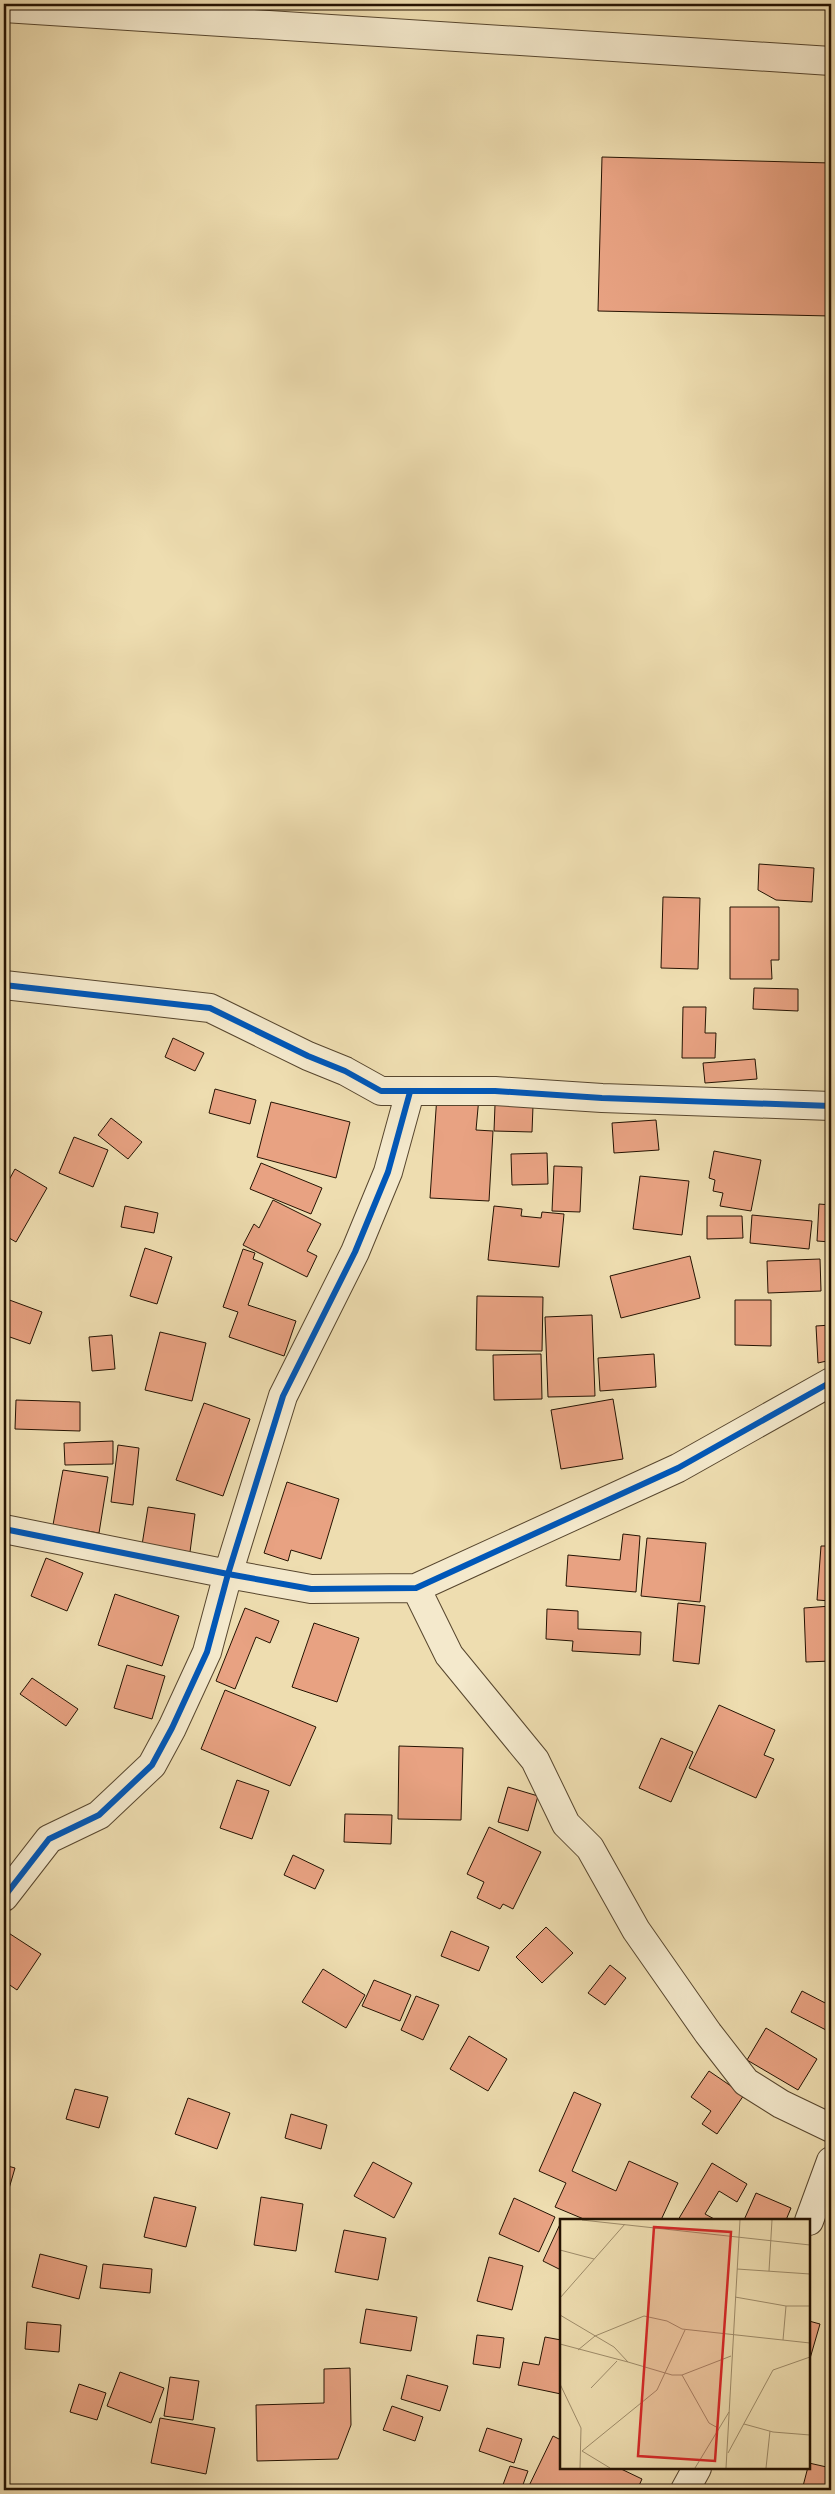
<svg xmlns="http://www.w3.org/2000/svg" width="835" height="2494" font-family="Cardo,serif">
<rect width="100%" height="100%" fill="#eeddb0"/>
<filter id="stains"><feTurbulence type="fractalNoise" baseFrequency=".004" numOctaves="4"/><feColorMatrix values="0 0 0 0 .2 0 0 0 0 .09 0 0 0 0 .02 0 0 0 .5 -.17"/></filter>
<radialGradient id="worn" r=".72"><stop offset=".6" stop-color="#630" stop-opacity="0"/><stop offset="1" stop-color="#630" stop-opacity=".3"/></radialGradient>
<!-- building -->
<path fill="#e8a282" stroke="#251302" d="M602,157L831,163V316L598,311Z
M759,864L814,868L812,902L776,900L758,890Z
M663,897L700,898L698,969L661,968Z
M730,907H779V960H771L772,979H730Z
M754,988L798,989V1011L753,1009Z
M683,1007H706L705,1033H716L715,1058H682Z
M173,1038L204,1053L195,1071L165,1057Z
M755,1059L757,1079L705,1083L703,1063Z
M215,1089L256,1100L250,1124L209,1113Z
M437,1095L479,1097L476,1130L493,1131L489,1201L430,1198Z
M271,1102L350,1122L336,1178L257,1157Z
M495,1105L533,1106L532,1132L494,1131Z
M111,1118L142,1142L128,1159L98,1135Z
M656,1120L659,1150L614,1153L612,1123Z
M74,1137L108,1150L93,1187L59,1173Z
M714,1151L761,1160L751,1211L720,1206L723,1193L713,1191L715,1180L709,1178Z
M547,1153L548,1184L512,1185L511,1154Z
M261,1163L322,1188L311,1214L250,1189Z
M554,1166L582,1167L580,1212L552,1211Z
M15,1169L47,1188L16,1242L4,1235V1189Z
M640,1176L689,1181L682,1235L633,1229Z
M273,1200L321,1224L307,1251L317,1256L307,1277L243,1245L254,1224L259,1228Z
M819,1204L831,1205V1242L817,1241Z
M125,1206L158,1213L154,1233L121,1227Z
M494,1206L522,1209L521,1216L541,1218L542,1212L564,1214L559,1267L488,1260Z
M752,1215L812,1221L809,1249L750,1243Z
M707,1216H742L743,1238L707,1239Z
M145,1248L172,1257L157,1304L130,1296Z
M243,1249L255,1253L253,1259L263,1263L248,1305L296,1321L284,1356L229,1337L238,1312L223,1307Z
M690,1256L700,1298L621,1318L610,1276Z
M820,1259L821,1291L768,1293L767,1261Z
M477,1296L543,1297L542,1351L476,1350Z
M4,1298L42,1312L30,1344L4,1335Z
M735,1300H771V1346L735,1345Z
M592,1315L595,1396L548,1397L545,1317Z
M831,1325V1360L818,1363L816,1326Z
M160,1332L206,1343L192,1401L145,1390Z
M112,1335L115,1369L92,1371L89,1337Z
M541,1354L542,1399L494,1400L493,1355Z
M654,1354L656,1387L600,1391L598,1358Z
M613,1399L623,1459L561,1469L551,1410Z
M16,1400L80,1402V1431L15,1429Z
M204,1403L250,1419L223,1496L176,1480Z
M113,1441V1464L65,1465L64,1443Z
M118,1445L139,1448L133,1505L111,1502Z
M63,1470L108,1477L99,1533L53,1525Z
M287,1482L339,1499L321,1559L291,1550L288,1561L264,1553Z
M148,1507L195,1514L190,1552L142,1545Z
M623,1534L640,1536L636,1592L566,1586L568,1555L620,1560Z
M647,1538L706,1543L700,1602L641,1596Z
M821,1546H831V1601L817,1600Z
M46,1558L83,1573L67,1611L31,1596Z
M115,1594L179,1616L162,1666L98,1645Z
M678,1603L705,1606L699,1664L673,1661Z
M831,1606V1661L806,1662L804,1608Z
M245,1608L279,1621L270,1643L256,1637L235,1689L216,1681Z
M547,1609L578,1611V1629L641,1632L640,1655L572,1651L573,1641L546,1639Z
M314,1623L359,1638L337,1702L292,1687Z
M831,1662V1698H830L828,1663Z
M127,1665L165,1676L152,1719L114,1708Z
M32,1678L78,1709L66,1726L20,1694Z
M225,1690L316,1727L290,1786L201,1749Z
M719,1705L775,1730L764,1755L774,1759L756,1798L689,1768Z
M661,1738L693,1752L671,1802L639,1788Z
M399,1746L463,1748L461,1820L398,1819Z
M237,1780L269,1791L252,1839L220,1828Z
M508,1787L538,1796L528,1831L498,1822Z
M345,1814L392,1815L391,1844L344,1842Z
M489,1827L541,1852L513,1909L503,1904L500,1909L477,1898L484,1882L467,1874Z
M293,1855L324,1870L315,1889L284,1875Z
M546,1927L573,1953L542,1983L516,1957Z
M4,1930L41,1954L17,1990L4,1981Z
M451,1931L489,1947L479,1971L441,1956Z
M610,1965L626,1978L605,2005L588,1993Z
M323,1969L365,1995L346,2028L302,2002Z
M374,1980L411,1995L400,2021L362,2006Z
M802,1991L831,2006V2020L826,2030L791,2012Z
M416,1996L439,2005L423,2040L401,2030Z
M766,2028L817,2059L798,2090L747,2060Z
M469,2036L507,2059L488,2091L450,2069Z
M709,2071L744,2095L717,2134L702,2124L711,2111L691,2097Z
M75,2089L108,2097L99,2128L66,2119Z
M574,2092L601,2104L572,2171L616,2191L629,2161L678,2183L661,2220H586L555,2207L566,2183L539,2171Z
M188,2098L230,2113L217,2149L175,2134Z
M291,2114L327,2125L321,2149L285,2138Z
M373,2162L412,2183L394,2218L354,2196Z
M712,2163L747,2184L737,2202L719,2191L705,2214L716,2220H678Z
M4,2165L15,2168L8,2192L4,2190Z
M756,2193L791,2208L786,2220H744Z
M154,2197L196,2207L186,2247L144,2237Z
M261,2197L303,2204L296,2251L254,2245Z
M514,2198L555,2217L539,2252L499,2234Z
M561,2222V2270L543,2261Z
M344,2230L386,2238L378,2280L335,2272Z
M40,2254L87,2266L79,2299L32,2287Z
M489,2257L523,2266L512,2310L477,2301Z
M103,2264L152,2269L150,2293L100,2288Z
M366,2309L417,2317L411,2351L360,2343Z
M809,2321L820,2324L809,2362Z
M27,2322L61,2325L59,2352L25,2349Z
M477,2335L504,2338L500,2368L473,2364Z
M545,2337L561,2340V2394L518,2385L523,2362L539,2365Z
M350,2368L351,2425L338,2459L257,2461L256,2405L324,2403V2369Z
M120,2372L164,2388L151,2423L107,2406Z
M407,2375L448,2386L440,2411L401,2399Z
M170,2377L199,2381L193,2420L164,2416Z
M79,2384L106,2393L97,2420L70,2412Z
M392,2406L423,2417L415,2441L383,2430Z
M160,2418L215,2428L206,2474L151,2463Z
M487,2428L522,2439L514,2463L479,2451Z
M553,2436L561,2440V2468H619L642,2479L637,2490H527Z
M809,2463L831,2468V2490H802Z
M510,2466L528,2471L521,2490H501Z"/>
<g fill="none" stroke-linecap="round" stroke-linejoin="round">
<defs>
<path id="street" d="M4,8L831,61
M4,985L210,1008L308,1056L345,1071L381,1091H495L602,1098L831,1106
M4,1529L228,1574L311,1589L416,1588L678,1468L831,1382
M416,1588L449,1655L535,1760L566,1824L590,1848L636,1930L708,2033L746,2082L781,2104L831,2128
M4,1897L49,1839L99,1815L152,1765L172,1728L207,1652L228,1574L283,1396L355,1252L388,1172L410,1092
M809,2221L831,2161
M685,2490L697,2468"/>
</defs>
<!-- street casing -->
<use href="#street" stroke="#57462e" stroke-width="30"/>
<!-- street -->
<use href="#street" stroke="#f4e9cc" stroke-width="28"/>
<defs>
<path id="cycleway" d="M4,985L210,1008L308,1056L345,1071L381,1091H495L602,1098L831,1106
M4,1529L228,1574L311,1589L416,1588L678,1468L831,1382
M4,1897L49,1839L99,1815L152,1765L172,1728L207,1652L228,1574L283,1396L355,1252L388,1172L410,1092"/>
</defs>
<!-- cycleway casing -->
<use href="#cycleway" stroke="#f4e9cc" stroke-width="9"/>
<!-- cycleway -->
<use href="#cycleway" stroke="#0057b8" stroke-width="6"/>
</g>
<!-- overview -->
<g transform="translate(560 2219)">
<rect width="250" height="250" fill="#eeddb0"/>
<path fill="none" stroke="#9e8c6a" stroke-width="1" d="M22,1L250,26M0,31L34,40M177,50L250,55M209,52L212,1M175,78L226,87H250M0,79L65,5M0,96L54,128L68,143L112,156H122L171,137M223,121L226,87M0,125L68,143M18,131L35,117L84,97L107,102L122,110L250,124M122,156L149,204L158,209M0,165L21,209L20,249M31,169L57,142M184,205L213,213L250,216M22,232L97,171L125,111M22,232L50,249M168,234L213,151L250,138M135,249L169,193M166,249L180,1M206,249L210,212"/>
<path fill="#d62828" fill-opacity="0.15" stroke="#d62828" stroke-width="2.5" d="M94,8L171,13L155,242L78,237Z"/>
<rect width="250" height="250" fill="none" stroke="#251302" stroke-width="2.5"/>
</g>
<!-- margin -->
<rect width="835" height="2494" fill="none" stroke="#eeddb0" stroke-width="20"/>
<rect x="5" y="5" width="825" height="2484" fill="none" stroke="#251302" stroke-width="2.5"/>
<rect x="10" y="10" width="815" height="2474" fill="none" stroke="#251302"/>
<rect width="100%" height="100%" filter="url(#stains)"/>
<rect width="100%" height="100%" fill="url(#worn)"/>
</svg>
